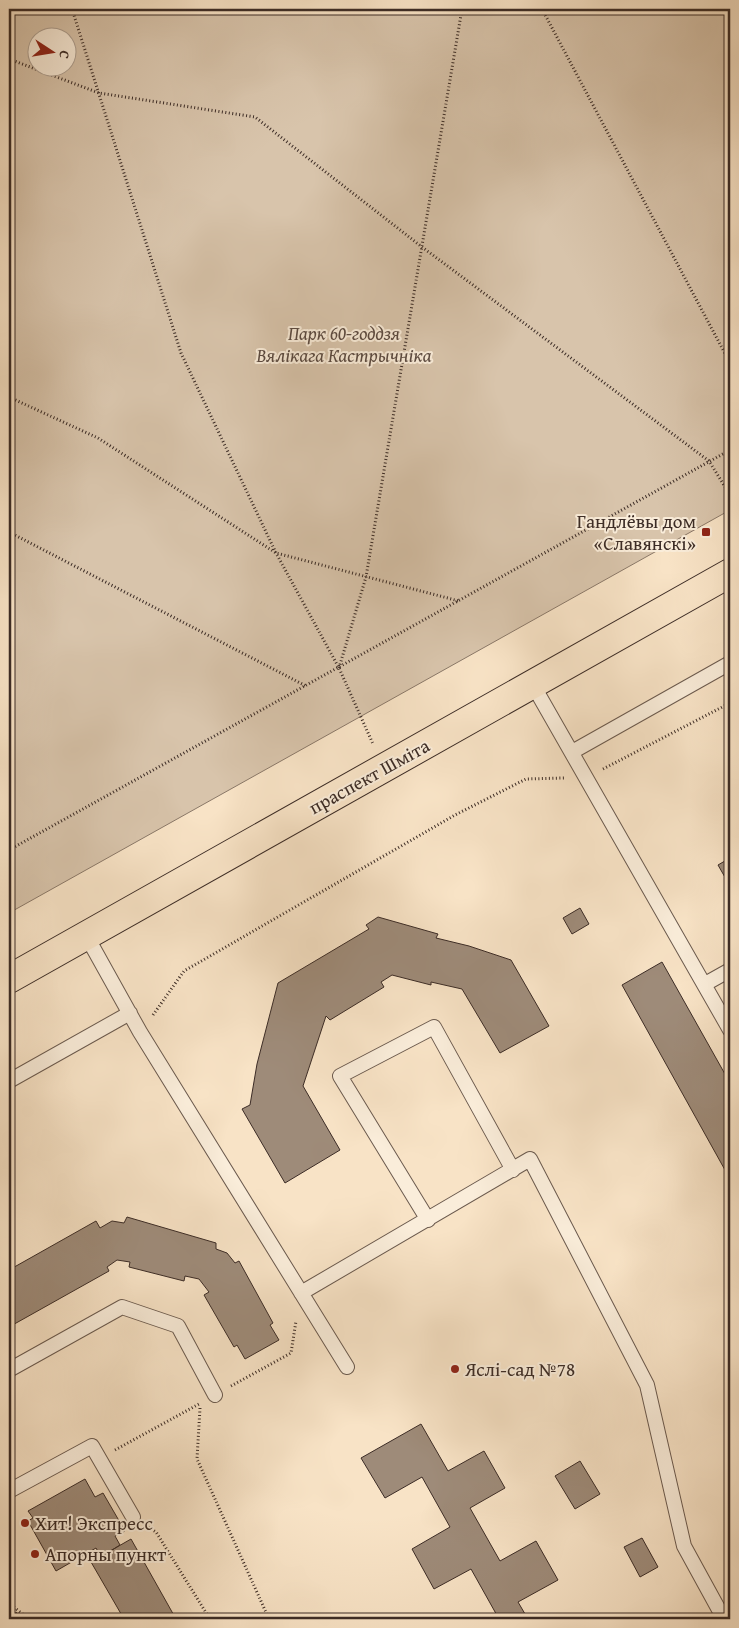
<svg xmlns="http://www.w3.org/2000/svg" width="739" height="1628" font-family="'Gentium Book Plus',serif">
<rect width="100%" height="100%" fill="#f8e3c6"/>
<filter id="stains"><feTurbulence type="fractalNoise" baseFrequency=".004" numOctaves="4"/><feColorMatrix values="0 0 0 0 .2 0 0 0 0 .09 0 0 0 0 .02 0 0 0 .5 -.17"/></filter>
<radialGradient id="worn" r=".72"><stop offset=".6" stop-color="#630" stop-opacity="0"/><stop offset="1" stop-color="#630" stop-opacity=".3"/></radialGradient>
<!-- green -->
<path fill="#d8c4ab" stroke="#8a7868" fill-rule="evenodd" d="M9,9H730V510L9,913ZM38,38H68V68H38Z"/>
<!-- building -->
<path fill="#9e8b79" stroke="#3c2c26" d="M730,858V886L718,865Z
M580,908L589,924L572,934L563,918Z
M378,917L438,934L436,938L469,946L511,960L549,1026L500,1053L462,989L431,982V985L392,975L381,982L384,987L330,1020L326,1016L303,1086L340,1150L285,1183L242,1109L250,1105L257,1064L278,983L369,929L366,925Z
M662,962L730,1083V1179L622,985Z
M127,1217L216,1243V1249L227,1253L235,1263L239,1261L273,1323L270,1325L279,1340L245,1359L237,1345L234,1347L204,1295L209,1292L199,1279L185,1276L184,1281L129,1267L130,1262L117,1260L107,1267L109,1271L9,1327V1270L96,1221L100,1228L112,1221L124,1223Z
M421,1424L448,1471L484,1451L505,1488L470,1508L500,1561L536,1541L558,1580L518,1602L528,1619H499L471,1569L434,1589L412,1549L450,1527L422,1477L385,1498L361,1458Z
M580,1461L600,1494L575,1509L555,1476Z
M85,1479L95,1497L103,1493L125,1531L115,1536L120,1545L101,1557L96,1548L56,1571L28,1521L33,1518L28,1511Z
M642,1538L658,1567L640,1577L624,1547Z
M131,1539L176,1619H124L91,1562Z"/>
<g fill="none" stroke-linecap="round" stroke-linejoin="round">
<defs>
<path id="lane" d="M533,685L730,1030
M572,752L730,663
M86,935L140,1032L347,1367
M705,984L730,970
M9,1081L130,1013
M428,1220L340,1076L434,1027L513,1170
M301,1293L530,1159L647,1385L684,1546L724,1619
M9,1370L122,1307L178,1326L215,1395
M9,1491L92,1446L133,1517"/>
<path id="primary" d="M9,979L730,573"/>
</defs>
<!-- lane casing -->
<use href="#lane" stroke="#6b5a4e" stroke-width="16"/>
<!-- primary casing -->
<use href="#primary" stroke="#3c2c26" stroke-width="30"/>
<!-- path -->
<path stroke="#3c2c26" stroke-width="3" stroke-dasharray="1 2.5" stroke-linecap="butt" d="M72,9L181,353L276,553L339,668L373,744
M542,9L730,363
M9,59L99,93L255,117L422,247L709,461L730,495
M9,397L98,438L276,553L459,601
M9,532L306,686
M339,668L366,577L462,9
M603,769L730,703
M9,850L730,450
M153,1015L184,971L455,815L526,779L564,778
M231,1386L291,1353L296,1321
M200,1408L197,1459L269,1619
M115,1450L199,1404
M148,1527L156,1532L210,1619
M9,1600L19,1619
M11,1605L29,1619"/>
<!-- lane -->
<use href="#lane" stroke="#faedda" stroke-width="14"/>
<!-- primary -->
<use href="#primary" stroke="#f8e3c6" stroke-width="28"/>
</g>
<!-- markers -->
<g fill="#8f2418" stroke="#faedda" stroke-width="2">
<rect x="701" y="527" width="10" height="10" rx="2.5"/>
<circle cx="455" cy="1369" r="5"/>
<circle cx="25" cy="1523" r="5"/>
<circle cx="35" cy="1554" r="5"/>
</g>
<g text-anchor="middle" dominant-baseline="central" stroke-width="4" stroke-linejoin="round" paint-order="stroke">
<!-- park labels -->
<g font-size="19" font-style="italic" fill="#5b4a41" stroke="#faedda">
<text x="344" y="333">Парк 60-годдзя<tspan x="344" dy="22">Вялікага Кастрычніка</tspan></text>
</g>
<!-- poi labels -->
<g font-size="19" fill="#3c2c26" stroke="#faedda" text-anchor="start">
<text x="696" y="521" text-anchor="end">Гандлёвы дом<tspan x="696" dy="22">«Славянскі»</tspan></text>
<text x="465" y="1369">Яслі-сад №78</text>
<text x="35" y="1523">Хит! Экспресс</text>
<text x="45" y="1554">Апорны пункт</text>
</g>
<!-- street labels -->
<g font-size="19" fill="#3c2c26" stroke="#faedda">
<text transform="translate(369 776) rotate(-29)">праспект Шміта</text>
</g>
</g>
<!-- margin -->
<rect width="739" height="1628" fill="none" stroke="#f8e3c6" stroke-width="30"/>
<rect x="10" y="10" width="719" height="1608" fill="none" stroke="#3c2c26" stroke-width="2.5"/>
<rect x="15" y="15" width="709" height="1598" fill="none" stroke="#3c2c26"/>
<!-- north arrow -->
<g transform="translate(52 52) rotate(102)"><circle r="24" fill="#faedda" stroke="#aea092"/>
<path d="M0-4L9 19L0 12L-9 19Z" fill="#8f2418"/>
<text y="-8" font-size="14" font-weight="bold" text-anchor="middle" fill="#3c2c26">С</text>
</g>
<rect width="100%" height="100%" filter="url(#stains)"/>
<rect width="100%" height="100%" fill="url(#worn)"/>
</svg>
